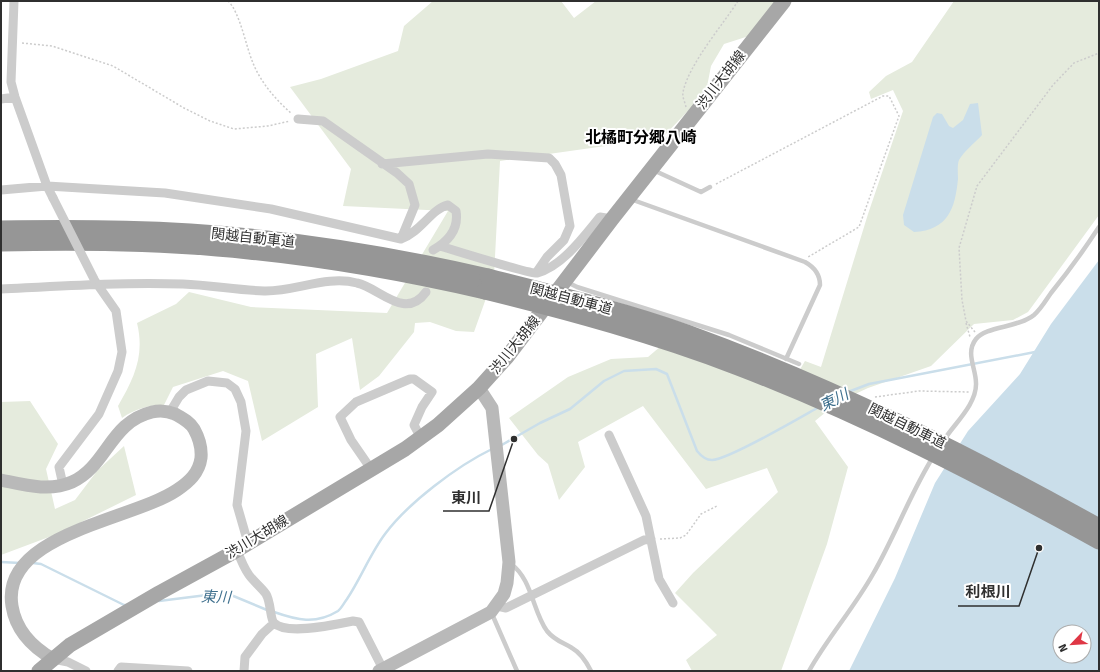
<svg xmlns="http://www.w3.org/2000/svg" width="1100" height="672" font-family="'Fira Sans','Noto Sans JP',sans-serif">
<rect width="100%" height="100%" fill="#fff"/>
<!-- green -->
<path fill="#e5ebdd" d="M433,1H561L574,18L596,1H778L752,35L724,44L711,66L706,92L662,138L500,161L494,276L474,332L456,331L430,322L415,323L414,332L379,376L360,390L352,338L316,354L318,407L262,441L248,381L223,371L173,387L164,405C148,405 135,409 122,418L118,406C134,378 145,356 137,323L176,304L189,292L251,307L387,313L448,211L343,206L351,169L290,87L321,79L398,51L404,26Z
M954,1H1099V215L1028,312L1013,320L974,324L931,366L868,388L838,402L815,421L848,467L827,544L781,671H692L686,660L717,635L675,593L693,573L778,492L767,468L706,489L643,406L578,442L585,467L559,500L548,464L538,455L509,418L568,377L611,359L648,357L661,346L788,390L805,361L821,367L868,214L903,111L893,90L871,99L869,92L886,76L912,62Z
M30,401L58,444L46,469L55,509L75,500L97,471L124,446L136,495L57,534L1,555V402Z"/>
<!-- water -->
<path fill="#cadeea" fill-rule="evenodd" d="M978,103L982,135C976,142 964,151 959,160C957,165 958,174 958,179C955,209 948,230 914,232L904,225L903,215L933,117L937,113L942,114L949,126L953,128L963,120L970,104Z
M1099,260V671H849L895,578L935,483L968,431L1020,374L1051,324ZM1060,632H1084V656H1060Z"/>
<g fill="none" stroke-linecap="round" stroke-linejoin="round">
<!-- stream -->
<path stroke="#cadeea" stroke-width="2.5" d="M848,392L869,384L1035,352
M500,446L540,423L570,409L604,381L624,371L656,369L667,374L697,451C701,456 705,460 712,460C728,460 801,417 819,407
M1,562L20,563
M33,563L41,564L124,605H127
M159,601L207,595H231L267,610
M274,612C297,620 315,625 338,611C341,609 344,603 347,599C361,578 370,554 385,534C408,503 457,466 492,449"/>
<!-- path -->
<path stroke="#ccc" stroke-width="1.5" stroke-dasharray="2 2" stroke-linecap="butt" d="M228,1C240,12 246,47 253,63C261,83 276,100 292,114
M22,43L52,46L113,66L184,108L210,121L234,129L268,126L290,121
M686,107C685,102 682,97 683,92C689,64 722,26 738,1
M716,184L883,96H889L899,116L859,227L808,257
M966,323L970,337
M975,332L966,321L962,300L959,248L977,186L1053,85L1074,63L1099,53
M875,397L919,391L969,392
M660,539L680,538L686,535L701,514L717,506"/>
<!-- lane -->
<path stroke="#ccc" stroke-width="4.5" d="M653,170L701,192L710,187
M633,200L805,262C814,267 820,274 820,285L786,359
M567,282L577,287L729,335L799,364
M944,440C954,424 977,404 976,383C976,368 965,353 976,339C986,326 1018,328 1034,315C1041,309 1046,300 1051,293C1068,272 1084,250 1099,227
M511,564C532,579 533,612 547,631C554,640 562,642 572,648C581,653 586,661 591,671
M492,614L517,671
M809,671C828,637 854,608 873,574C895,536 910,494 933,457"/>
<!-- street -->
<path stroke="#ccc" stroke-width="9" d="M14,1L11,82L15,97L47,186L53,198
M1,99L15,97
M298,119L323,121L397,173L409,184L415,205L401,239
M382,164L488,154L549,158L555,164L561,175L570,226L564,240L547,257L536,273
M1,190L47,186L165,193L271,209L401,239C421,232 431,209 448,205L456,211C459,229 449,241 433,250
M440,246C453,250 530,274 537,273C562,267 585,235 600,217L612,219
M1,289C61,286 122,282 183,284C210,285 237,290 264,291C295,292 326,275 357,283C380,288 405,321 426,292
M170,412L179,397L186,390L208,381L227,383L235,389L241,402L246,431L237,505L248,543
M609,435L646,516L659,579L673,603
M371,469L351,440L340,417L356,402L410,379H414L432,392L422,407L414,425L421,438
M63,485L59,467L99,414L118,371L122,352L116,311L95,281
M237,550C240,558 244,568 249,575C254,582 261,587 266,594C271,602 270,619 274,623C287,636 337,624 353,621L359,622L384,671
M497,606L506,608L644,540L651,539
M53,659L68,662L86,671
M118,671L121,667L188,671
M244,671L245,657L262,634L274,623"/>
<!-- secondary -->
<path stroke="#b9b9b9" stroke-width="13" d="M1,480C25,485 49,492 72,482C107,466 110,422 152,412C160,410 168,411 175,414C182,418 190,422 194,429C199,438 202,447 201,458C199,473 189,482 177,490C133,520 0,534 12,606C16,631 32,647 53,659
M379,671L491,612L504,594L507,583L509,562L492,408L479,388"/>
<!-- primary -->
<path stroke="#a7a7a7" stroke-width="15" d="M39,671L70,645L159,593L232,553L405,449L438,425L479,388L507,357L612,219L784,1"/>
<!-- highway -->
<path stroke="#969696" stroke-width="17" d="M1,229C84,228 167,228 249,237C330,245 410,259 488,277
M1,243C84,241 167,242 249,251C328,259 407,273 485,291"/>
<!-- street-bridge -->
<path stroke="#ccc" stroke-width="9" d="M53,198L94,279"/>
<!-- highway-bridge -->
<path stroke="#969696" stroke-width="17" d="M488,277C555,294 622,310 687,333C830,385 966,453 1099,527
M485,291C570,312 655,335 738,367C863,415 981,476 1099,541"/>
</g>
<g text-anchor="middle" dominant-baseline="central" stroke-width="4" stroke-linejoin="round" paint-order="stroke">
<!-- street labels -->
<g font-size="14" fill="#2f2f2f" stroke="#fff">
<text transform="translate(721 80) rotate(-52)">渋川大胡線</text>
<text transform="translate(253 238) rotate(6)">関越自動車道</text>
<text transform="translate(571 299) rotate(15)">関越自動車道</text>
<text transform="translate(515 345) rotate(-51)">渋川大胡線</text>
<text transform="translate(907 426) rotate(26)">関越自動車道</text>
<text transform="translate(257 537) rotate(-31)">渋川大胡線</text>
</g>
<!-- water labels -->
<g font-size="15" font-style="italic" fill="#3f708e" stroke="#fff">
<text transform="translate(834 400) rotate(-27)">東川</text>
<text transform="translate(216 597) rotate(2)">東川</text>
</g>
<!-- quarter labels -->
<g font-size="16" font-weight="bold" fill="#000" stroke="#fff">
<text x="641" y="137">北橘町分郷八崎</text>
</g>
</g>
<!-- callouts -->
<path fill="none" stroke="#2f2f2f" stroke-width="1.5" d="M514 439L489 511H443M1039 548L1019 606H958"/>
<g fill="#2f2f2f" stroke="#fff" stroke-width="1.5">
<circle cx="514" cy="439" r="4"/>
<circle cx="1039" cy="548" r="4"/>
</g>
<g font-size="15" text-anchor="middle" font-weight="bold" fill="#2f2f2f" stroke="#fff" stroke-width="4" stroke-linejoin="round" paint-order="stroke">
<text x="466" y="503">東川</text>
<text x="988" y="597">利根川</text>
</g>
<!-- border -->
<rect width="1100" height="672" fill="none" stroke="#2f2f2f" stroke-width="4"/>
<!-- north arrow -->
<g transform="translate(1072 644) rotate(245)"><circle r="19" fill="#ffffff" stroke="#acacac"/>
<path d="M0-3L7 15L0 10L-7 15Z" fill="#df3745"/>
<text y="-6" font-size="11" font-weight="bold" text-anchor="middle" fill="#2f2f2f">N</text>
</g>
</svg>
